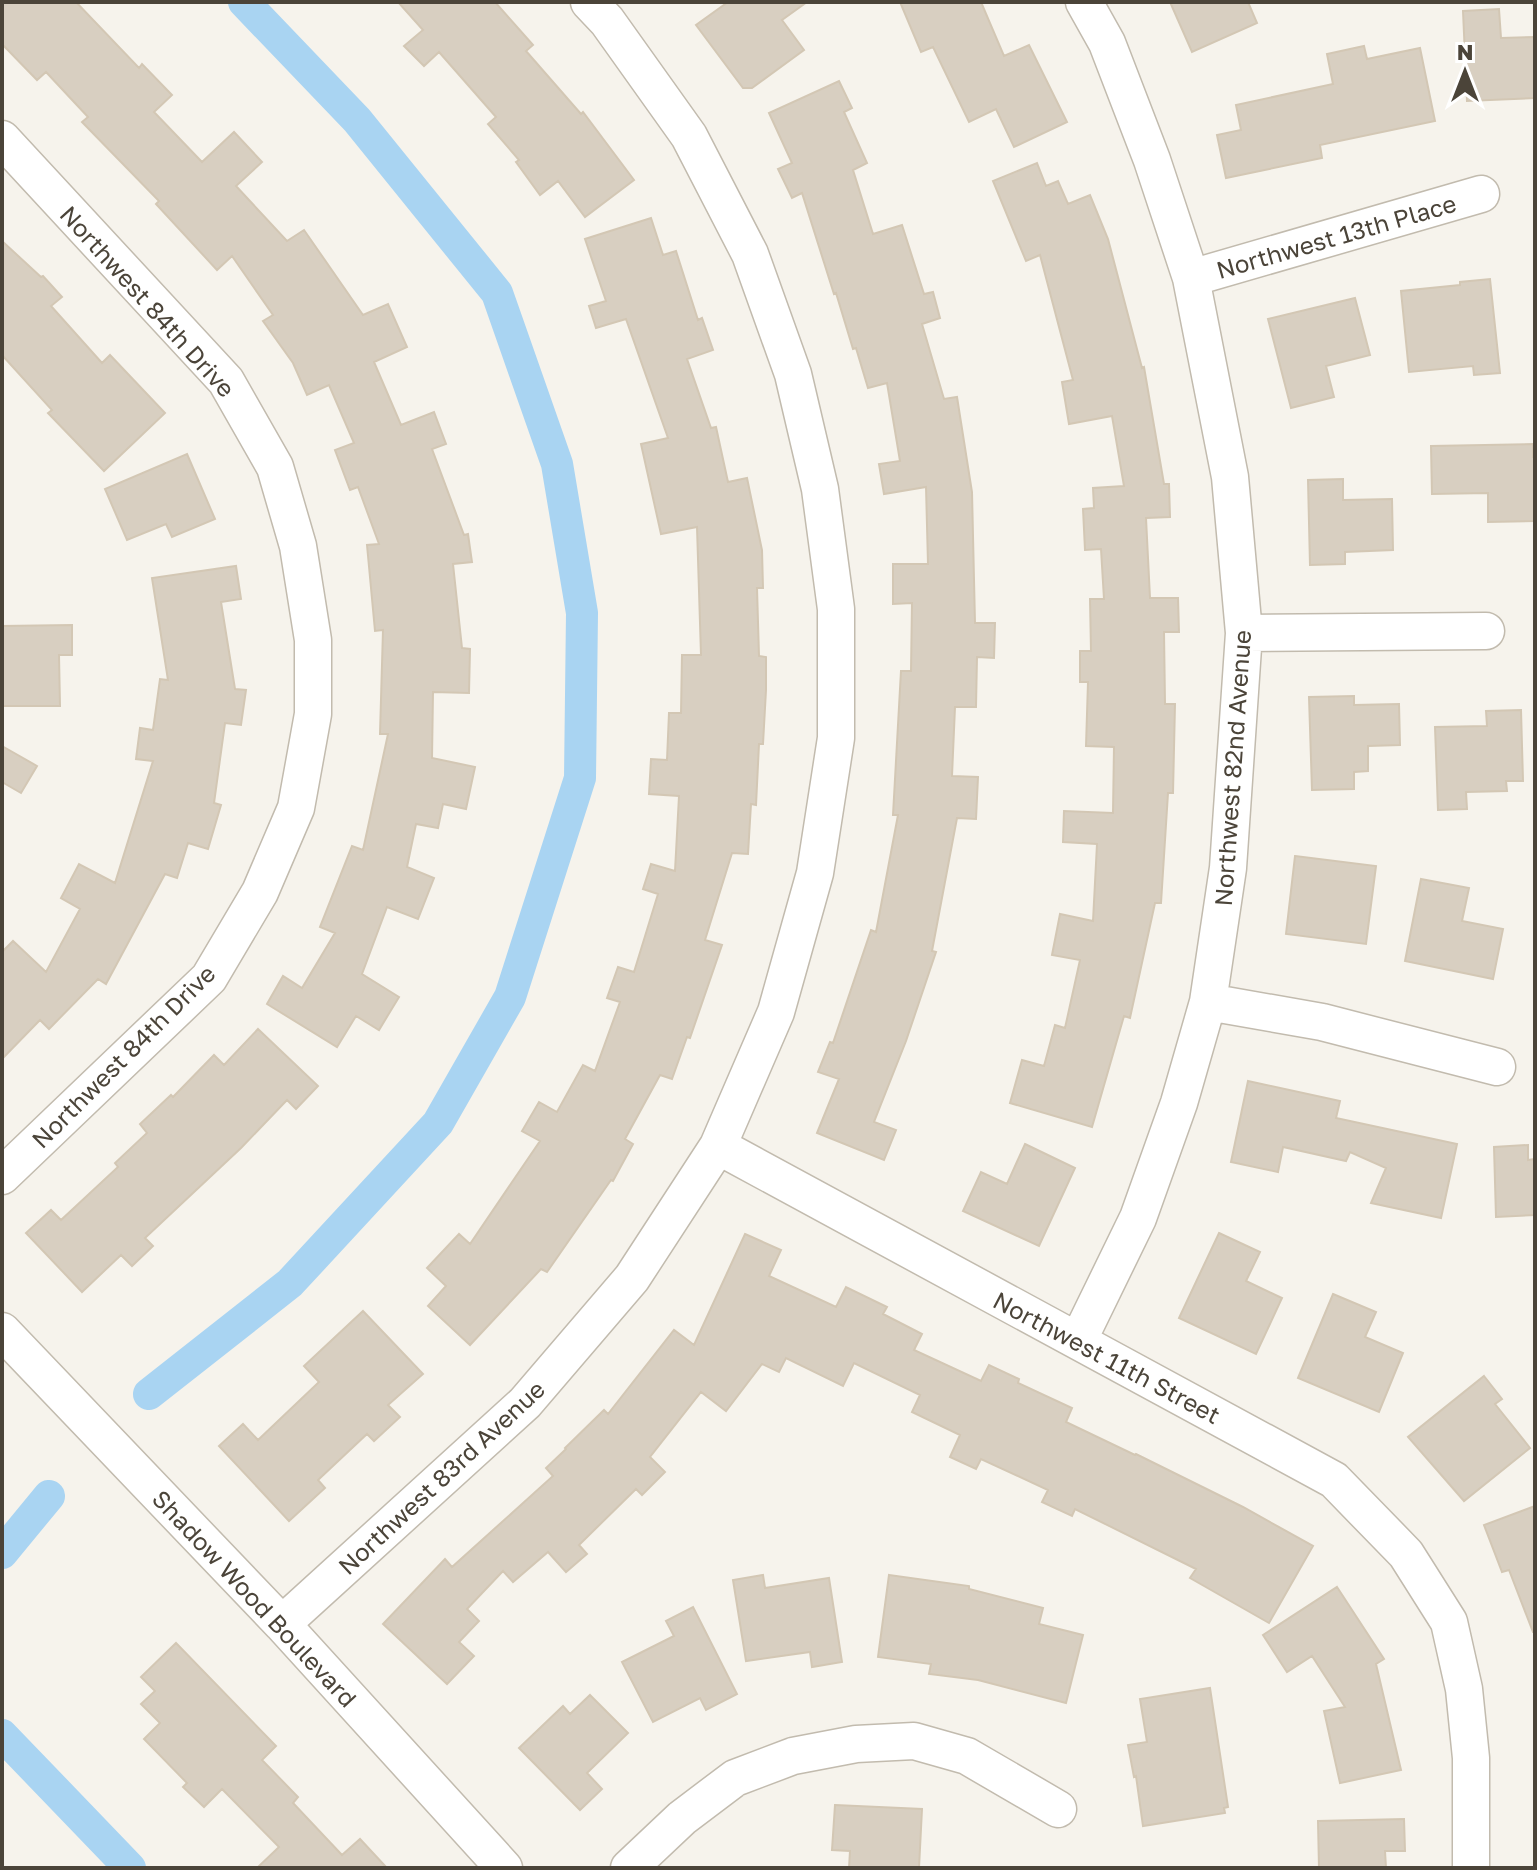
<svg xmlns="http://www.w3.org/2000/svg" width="1537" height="1870" font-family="'Golos Text',sans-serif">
<rect width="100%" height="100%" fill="#f6f3ec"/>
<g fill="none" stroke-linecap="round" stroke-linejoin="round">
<!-- canal -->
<path stroke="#a9d4f2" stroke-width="32" d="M149,1394L290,1283L438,1123L510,997L580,778L582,613L557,464L497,293L357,120L244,2
M2,1553L49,1496
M2,1735L130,1868"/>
</g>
<!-- building -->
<path fill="#d8cfc1" stroke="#d3c7b4" stroke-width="2" d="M2,2H76L139,68L142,64L172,95L154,112L202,162L234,132L262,162L236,186L287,241L304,230L363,315L388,304L407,347L374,362L401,425L434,412L446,444L432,449L464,535L468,534L472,562L453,564L462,648L470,649L469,693L433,692L432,758L475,767L466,809L443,804L438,828L416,824L407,867L434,878L418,919L387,907L362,974L399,997L379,1030L356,1016L337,1047L267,1004L283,976L302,988L335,933L320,927L352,846L363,850L388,734H380L383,630L375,631L367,545L379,544L358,487L350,490L335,450L354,443L329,385L307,395L293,363L263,321L273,315L232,256L217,270L156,204L159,201L82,122L88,117L46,72L37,80L2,44Z
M398,2H495L533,45L526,51L581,114L583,112L634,180L585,217L558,181L540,195L516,162L519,160L488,124L496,117L439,52L424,66L404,46L423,30Z
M728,2H807L782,20L804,50L752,88H743L696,25Z
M900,2H981L1004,56L1029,45L1067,122L1014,147L996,109L969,122L933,47L921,52Z
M1170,2H1248L1257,23L1192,52Z
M1499,9L1501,38L1535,37V98L1467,101L1463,11Z
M1364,46L1367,59L1420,48L1435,121L1320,145L1322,158L1226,178L1217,135L1241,130L1236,105L1333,84L1327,54Z
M839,81L852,108L844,112L867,163L853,170L873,234L902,225L924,294L933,292L940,318L922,324L944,399L957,397L972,492L975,623H995L994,658L977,657L976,707H955L952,776L978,777L976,819L957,818L932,951L936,952L906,1041L874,1122L896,1130L884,1160L817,1133L839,1079L818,1072L830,1042L833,1043L871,930L876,932L898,815H893L901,671H911L912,603L893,604V564H928L926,487L884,494L879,464L900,461L887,383L868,388L856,348L853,349L836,293L834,294L802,193L792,198L778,169L792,163L769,113Z
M1037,163L1046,186L1058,181L1068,204L1090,195L1108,239L1142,368L1144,367L1164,484H1169L1170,517L1146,518L1150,598H1178L1179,632H1164L1165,704H1175L1173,793H1168L1161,903H1155L1130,1018L1124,1016L1092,1127L1010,1103L1022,1060L1044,1066L1055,1025L1065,1028L1080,960L1052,955L1060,914L1093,921L1097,844L1063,842L1064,811L1113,813L1114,747L1086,746L1088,682H1080V651H1091L1090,599H1104L1101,549L1085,550L1083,509L1094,508L1093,488L1124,486L1112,416L1069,424L1062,382L1073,380L1040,255L1026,261L993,181Z
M651,218L663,255L676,251L698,320L702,318L713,350L687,359L711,428L716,427L728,482L747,478L762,550L763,588H757L759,656L766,657V690L763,744H759L756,805L751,804L748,854L732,853L705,940L722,945L690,1038L687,1037L672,1079L660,1075L625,1139L633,1144L613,1181L611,1180L547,1272L541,1269L470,1345L428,1306L446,1286L427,1268L459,1234L470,1244L540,1141L522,1131L539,1102L557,1112L583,1065L595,1071L620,1002L607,998L618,967L634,972L658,894L643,889L651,864L675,871L679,796L649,794L651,759L667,760L669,713H681L682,655H701L697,527L661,534L641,444L668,438L626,319L596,328L589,306L606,301L585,239Z
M2,241L41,277L43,276L62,297L51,306L102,363L110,355L165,413L104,471L48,413L52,410L2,355Z
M1490,279L1500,373L1474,375L1473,366L1409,372L1401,291L1460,285V282Z
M1355,298L1370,355L1326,366L1334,397L1291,408L1268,319Z
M1533,444V457H1535V521L1488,522V493L1432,494L1431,446Z
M187,454L215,519L172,537L166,524L127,540L105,489Z
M1343,479V500L1392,499L1393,550L1345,552V564L1310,565L1308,480Z
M236,566L241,599L221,602L235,689L246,690L241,725L225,723L214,803L221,805L208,849L188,843L177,878L165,874L106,984L98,979L49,1029L40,1020L2,1059V952L13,941L46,972L80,909L61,898L79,864L115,883L153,761L136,759L140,728L153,730L160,679L168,680L152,578Z
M72,625V655H59L60,706H2V626Z
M1354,696V705L1399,704L1400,745L1368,746V771L1354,772V789L1312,790L1309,697Z
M1521,710L1523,781H1506L1507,791L1466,792L1467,809L1438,810L1435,727L1487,726L1486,711Z
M2,746L37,766L21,793L2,782Z
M1295,856L1376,866L1366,944L1286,934Z
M1421,879L1469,888L1462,921L1503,929L1493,979L1405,961Z
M258,1029L318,1086L296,1109L287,1100L241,1148L145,1238L153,1246L132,1266L121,1255L82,1292L26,1233L51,1210L61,1220L118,1167L115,1163L147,1133L140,1124L171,1095L173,1097L214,1055L224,1065Z
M1248,1081L1340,1101L1336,1118L1457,1144L1441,1218L1371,1203L1386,1168L1350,1152L1346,1161L1283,1147L1278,1172L1231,1162Z
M1025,1144L1075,1168L1039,1246L963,1211L981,1172L1007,1184Z
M1528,1145V1160L1535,1159V1215L1496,1217L1494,1147Z
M1219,1233L1260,1252L1246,1281L1282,1298L1256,1354L1179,1318Z
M745,1234L781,1250L769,1276L836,1307L846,1287L887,1307L883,1314L922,1334L914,1350L981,1381L989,1365L1019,1379L1018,1383L1072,1408L1066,1422L1135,1455L1136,1454L1243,1507L1313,1546L1269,1623L1190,1578L1196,1569L1075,1509L1072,1516L1042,1502L1048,1490L981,1459L976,1469L950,1457L960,1435L912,1412L920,1395L854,1363L843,1386L786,1358L779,1372L762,1364L726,1411L701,1392L650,1457L665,1472L642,1495L636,1489L579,1545L587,1554L566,1572L548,1552L513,1582L503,1571L467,1609L479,1621L459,1642L474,1656L447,1684L383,1624L445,1559L452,1567L553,1476L546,1468L566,1449L565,1448L604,1410L608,1414L674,1330L694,1345Z
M1333,1294L1376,1312L1365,1337L1403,1353L1379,1412L1298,1378Z
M363,1311L423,1374L388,1405L400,1417L374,1441L367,1434L318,1480L325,1488L289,1521L219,1446L243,1424L258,1440L319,1382L304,1366Z
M1484,1376L1502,1399L1495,1404L1530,1448L1464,1501L1408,1437Z
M1535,1506V1632H1533L1509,1570L1502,1572L1484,1525Z
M763,1575L765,1588L829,1578L842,1662L812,1667L810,1652L746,1661L733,1580Z
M889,1575L969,1586V1589L1043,1608L1039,1624L1083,1635L1066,1703L978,1680L929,1674L931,1664L878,1657Z
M1337,1587L1384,1659L1376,1664L1401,1770L1340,1783L1324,1711L1345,1707L1312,1656L1287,1672L1263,1635Z
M693,1607L737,1694L706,1710L700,1698L653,1722L622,1662L674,1636L666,1621Z
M176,1643L276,1746L262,1760L298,1797L293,1803L342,1855L360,1839L387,1868H257L279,1847L222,1789L204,1807L183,1787L187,1783L144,1739L160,1723L141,1704L155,1691L141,1677Z
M1210,1688L1228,1807L1224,1808L1225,1813L1143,1826L1136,1776L1134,1777L1128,1745L1147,1742L1140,1699Z
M590,1695L628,1733L587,1773L602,1789L580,1810L519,1748L563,1706L570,1714Z
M835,1805L922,1809L919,1868H849L850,1851L832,1850Z
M1404,1819L1405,1851H1385L1386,1868H1319L1318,1821Z"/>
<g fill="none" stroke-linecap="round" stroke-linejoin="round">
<defs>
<path id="minor" d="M2,139L226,381L275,467L298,546L313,640V714L296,808L260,892L209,978L2,1176
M1191,278L1481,194
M1244,633L1486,631
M1208,1002L1322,1022L1497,1067
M718,1146L1334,1480L1406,1554L1449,1622L1464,1689L1471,1758V1868
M2,1331L282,1624L504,1868
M1078,1341L1138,1218L1179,1103L1208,1002L1228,868L1244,633L1230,477L1191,278L1152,160L1107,43L1084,2
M282,1624L525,1403L632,1278L718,1146L776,1012L815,873L836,738V609L820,489L793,374L750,254L689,136L607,21L589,2
M629,1868L682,1818L735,1778L793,1756L856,1744L914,1741L967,1756L1058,1809"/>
</defs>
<!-- minor casing -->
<use href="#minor" stroke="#c2bbae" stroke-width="39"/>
<!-- minor -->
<use href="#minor" stroke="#fff" stroke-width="36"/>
</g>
<g text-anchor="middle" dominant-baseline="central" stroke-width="7" stroke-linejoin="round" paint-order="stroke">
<!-- street labels -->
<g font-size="24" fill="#4b4439" stroke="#fff">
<text transform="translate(1336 236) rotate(-16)">Northwest 13th Place</text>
<text transform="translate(148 301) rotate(48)">Northwest 84th Drive</text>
<text transform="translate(1232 768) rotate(-86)">Northwest 82nd Avenue</text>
<text transform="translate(123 1056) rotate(-45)">Northwest 84th Drive</text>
<text transform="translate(1107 1357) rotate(28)">Northwest 11th Street</text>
<text transform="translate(441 1477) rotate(-43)">Northwest 83rd Avenue</text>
<text transform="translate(255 1598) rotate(47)">Shadow Wood Boulevard</text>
</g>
</g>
<!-- border -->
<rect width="1537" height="1870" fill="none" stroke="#4b4439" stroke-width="8"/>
<!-- north arrow -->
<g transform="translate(1465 72)" stroke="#ffffff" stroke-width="6" paint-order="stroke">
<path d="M0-6L14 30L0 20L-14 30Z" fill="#4b4439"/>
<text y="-12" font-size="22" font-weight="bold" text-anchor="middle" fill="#4b4439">N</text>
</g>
</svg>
